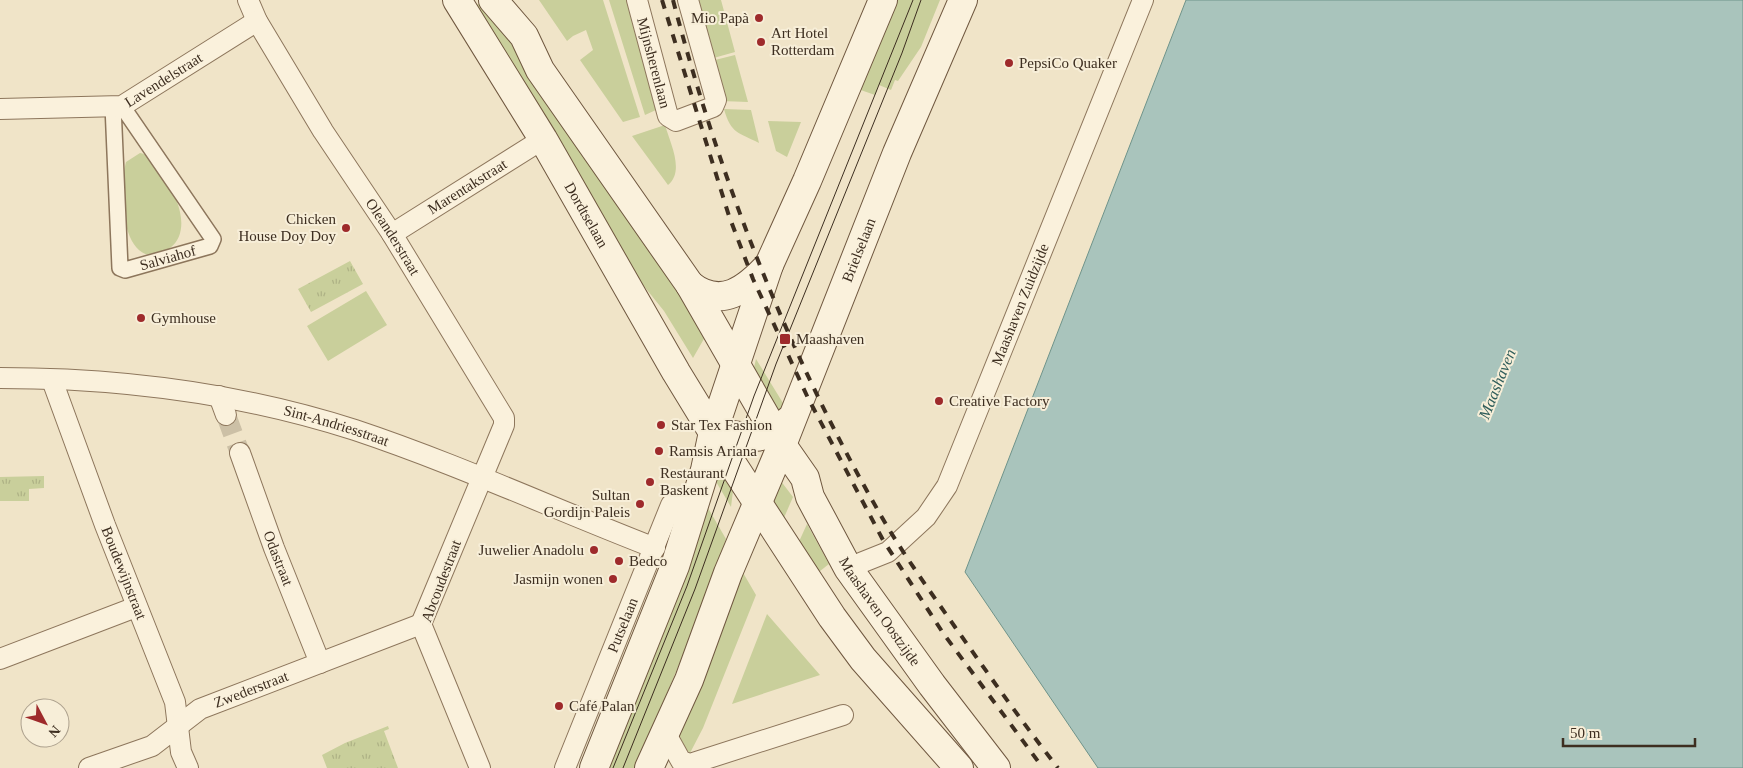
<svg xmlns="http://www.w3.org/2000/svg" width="1743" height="768" font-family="'Times New Roman',serif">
<defs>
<pattern id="park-tufts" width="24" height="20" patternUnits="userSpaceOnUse" patternTransform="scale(1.25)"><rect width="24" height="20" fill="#c9cf9b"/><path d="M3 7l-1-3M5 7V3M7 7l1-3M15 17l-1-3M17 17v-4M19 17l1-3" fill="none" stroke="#aeb285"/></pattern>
</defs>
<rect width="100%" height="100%" fill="#f0e4c8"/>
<!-- green -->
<path fill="#c9cf9b" d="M539,0H603L640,117L623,122L580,60L593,50L586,30L573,36L567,41Z
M609,0H632L656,110L645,115Z
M695,0H721L735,52L710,59Z
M891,0H940L921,47L898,81L895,80L891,90L879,85L875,95L855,88Z
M483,1L676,279L705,337L693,358L664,311L635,275L469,10Z
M735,55L748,102L721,101L711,61Z
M724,109L751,110L759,143C738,132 731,134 724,109Z
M768,121L801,122L787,157L776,151Z
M665,125C670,143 685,171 668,185L632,136Z
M140,153C152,155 161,174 167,183C180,201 190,233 170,248C164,253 157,256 149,255C119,248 120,184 126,162Z
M366,291L387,325L328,361L307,326Z
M756,359L786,408L779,415L752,376Z
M730,469L734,483L731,507L715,480L719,474Z
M777,476L793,497L783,520L769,493Z
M704,501L726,539L704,604L636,768H601Z
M807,524L829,564L815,575L797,546Z
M742,571L756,595L703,728L690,753L683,747L679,733Z
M767,614L820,675L732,704Z"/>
<!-- park -->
<path fill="url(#park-tufts)" d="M350,261L363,284L311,312L298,289Z
M44,476V488L29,489V501H0V477Z
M388,726L389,729L384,731L398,768H327L322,755L345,743Z"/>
<!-- water -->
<path fill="#a9c4bc" stroke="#6f938a" d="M1186,0H1743V768H1098L965,572Z"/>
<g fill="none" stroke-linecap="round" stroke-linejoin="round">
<!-- minor-tunnel -->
<path stroke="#ccc0a6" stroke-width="20" stroke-dasharray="20 10" stroke-linecap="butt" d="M226,415L240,453"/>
<defs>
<g id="pedestrian">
<path id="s1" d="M113,106L120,268L125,270L210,246L213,239L122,106"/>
</g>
<g id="minor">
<path id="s2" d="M248,0L257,21L323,131L392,234L504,418V425L421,624L480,768"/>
<path id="s3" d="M637,0L668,116L676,121L713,107L716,100L688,0"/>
<path id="s4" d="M0,109L122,106L257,21"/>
<path id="s5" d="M392,234L543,139"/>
<path id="s6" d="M0,378C120,378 240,393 355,430C457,464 554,509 655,548"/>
<path id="s7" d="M52,380L105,525L175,702L181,752L188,768"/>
<path d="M219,396L226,415"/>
<path id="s8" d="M240,453L274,548L320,663"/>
<path id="s9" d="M848,568L888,552L926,517L947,486L1143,0"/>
<path d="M0,659L136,607"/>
<path d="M666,734L681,761L690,764L843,715"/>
<path id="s10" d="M89,768L152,746L200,709L421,624"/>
<path id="s11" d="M565,768L671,505L695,503"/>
</g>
<g id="secondary">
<path id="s12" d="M457,0L543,139L676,372L731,462L832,617L863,659L959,768"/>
<path id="s13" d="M493,0L524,36L540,70L690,285L782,445L805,478L810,497L848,568L932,685L996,768"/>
<path d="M690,285C721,310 747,289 769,265"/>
<path d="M713,432C744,436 763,445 788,421"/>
<path d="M594,768L675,566L705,470L713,432L769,265L807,181L883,0"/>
<path id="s14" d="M649,768L689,680L728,573L782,445L897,153L963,0"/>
</g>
</defs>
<!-- pedestrian casing -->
<use href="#pedestrian" stroke="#8d765c" stroke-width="18"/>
<!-- minor casing -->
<use href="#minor" stroke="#8d765c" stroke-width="22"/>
<!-- secondary casing -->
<use href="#secondary" stroke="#6f573f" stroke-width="30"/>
<!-- pedestrian -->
<use href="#pedestrian" stroke="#faf1dc" stroke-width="15"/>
<!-- minor -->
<use href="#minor" stroke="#faf1dc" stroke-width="20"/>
<!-- secondary -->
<use href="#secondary" stroke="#faf1dc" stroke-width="28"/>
<!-- tram -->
<path stroke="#3d2e20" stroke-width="1" d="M613,768L687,586L754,396L913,0
M623,768L695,589L776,364L902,53L921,0"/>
<!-- rail -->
<path stroke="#3d2e20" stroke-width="4" stroke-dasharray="9 9" stroke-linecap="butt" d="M662,0L729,216L753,279L808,398L883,540L943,633L1043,768
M673,0C721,184 791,362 887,526C908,561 932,594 955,627C989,675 1022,722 1058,768"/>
</g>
<!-- markers -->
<g fill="#9e2a2b" stroke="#f7eed8" stroke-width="2">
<circle cx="759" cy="18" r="5"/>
<circle cx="761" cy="42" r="5"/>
<circle cx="1009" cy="63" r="5"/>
<circle cx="346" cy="228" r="5"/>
<circle cx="141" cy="318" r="5"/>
<rect x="779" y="333" width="12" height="12" rx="2.5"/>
<circle cx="939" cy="401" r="5"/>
<circle cx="661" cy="425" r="5"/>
<circle cx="659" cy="451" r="5"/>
<circle cx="650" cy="482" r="5"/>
<circle cx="640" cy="504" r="5"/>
<circle cx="594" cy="550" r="5"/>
<circle cx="619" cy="561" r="5"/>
<circle cx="613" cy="579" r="5"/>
<circle cx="559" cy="706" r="5"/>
</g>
<g text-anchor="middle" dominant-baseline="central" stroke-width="4" stroke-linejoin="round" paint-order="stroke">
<!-- poi labels -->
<g font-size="15" fill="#3d2e20" stroke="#f7eed8" text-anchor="start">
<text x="749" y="18" text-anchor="end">Mio Papà</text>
<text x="771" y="33">Art Hotel<tspan x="771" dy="17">Rotterdam</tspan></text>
<text x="1019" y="63">PepsiCo Quaker</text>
<text x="336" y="219" text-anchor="end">Chicken<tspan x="336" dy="17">House Doy Doy</tspan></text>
<text x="151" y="318">Gymhouse</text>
<text x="796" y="339">Maashaven</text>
<text x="949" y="401">Creative Factory</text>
<text x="671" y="425">Star Tex Fashion</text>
<text x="669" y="451">Ramsis Ariana</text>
<text x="660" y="473">Restaurant<tspan x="660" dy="17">Baskent</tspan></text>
<text x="630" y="495" text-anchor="end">Sultan<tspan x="630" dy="17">Gordijn Paleis</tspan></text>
<text x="584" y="550" text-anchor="end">Juwelier Anadolu</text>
<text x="629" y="561">Bedco</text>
<text x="603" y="579" text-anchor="end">Jasmijn wonen</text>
<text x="569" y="706">Café Palan</text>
</g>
<!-- street labels -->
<g font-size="15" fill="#3d2e20" stroke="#f7eed8">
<text stroke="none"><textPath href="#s3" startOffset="65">Mijnsherenlaan</textPath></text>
<text stroke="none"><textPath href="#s4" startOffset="171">Lavendelstraat</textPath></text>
<text stroke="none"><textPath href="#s5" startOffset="89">Marentakstraat</textPath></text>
<text stroke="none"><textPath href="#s12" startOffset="251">Dordtselaan</textPath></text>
<text stroke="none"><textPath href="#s2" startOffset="278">Oleanderstraat</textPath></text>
<text stroke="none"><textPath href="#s14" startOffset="559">Brielselaan</textPath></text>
<text stroke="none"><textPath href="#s1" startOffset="212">Salviahof</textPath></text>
<text stroke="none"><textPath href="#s9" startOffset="328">Maashaven Zuidzijde</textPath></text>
<text stroke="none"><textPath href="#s6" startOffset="341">Sint-Andriesstraat</textPath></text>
<text stroke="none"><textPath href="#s8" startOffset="112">Odastraat</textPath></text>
<text stroke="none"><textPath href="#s7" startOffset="206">Boudewijnstraat</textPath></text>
<text transform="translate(441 581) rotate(-69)">Abcoudestraat</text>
<text stroke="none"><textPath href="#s13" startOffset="726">Maashaven Oostzijde</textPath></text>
<text stroke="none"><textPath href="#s11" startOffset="154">Putselaan</textPath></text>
<text stroke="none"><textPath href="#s10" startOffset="182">Zwederstraat</textPath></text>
</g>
<!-- water labels -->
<g font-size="16" font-style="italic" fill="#2f5d5a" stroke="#f7eed8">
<text transform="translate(1497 384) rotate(-68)">Maashaven</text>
</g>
</g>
<!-- north arrow -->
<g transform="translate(45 723) rotate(131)"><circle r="24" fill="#f7eed8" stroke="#ada18e"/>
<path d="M0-4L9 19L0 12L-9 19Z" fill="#9e2a2b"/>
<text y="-8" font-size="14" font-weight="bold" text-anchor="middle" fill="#3d2e20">N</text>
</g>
<!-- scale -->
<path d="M1563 738v8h132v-8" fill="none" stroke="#3d2e20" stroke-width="2.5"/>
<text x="1570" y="738" font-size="15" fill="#3d2e20" stroke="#f7eed8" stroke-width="4" paint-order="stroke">50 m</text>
</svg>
